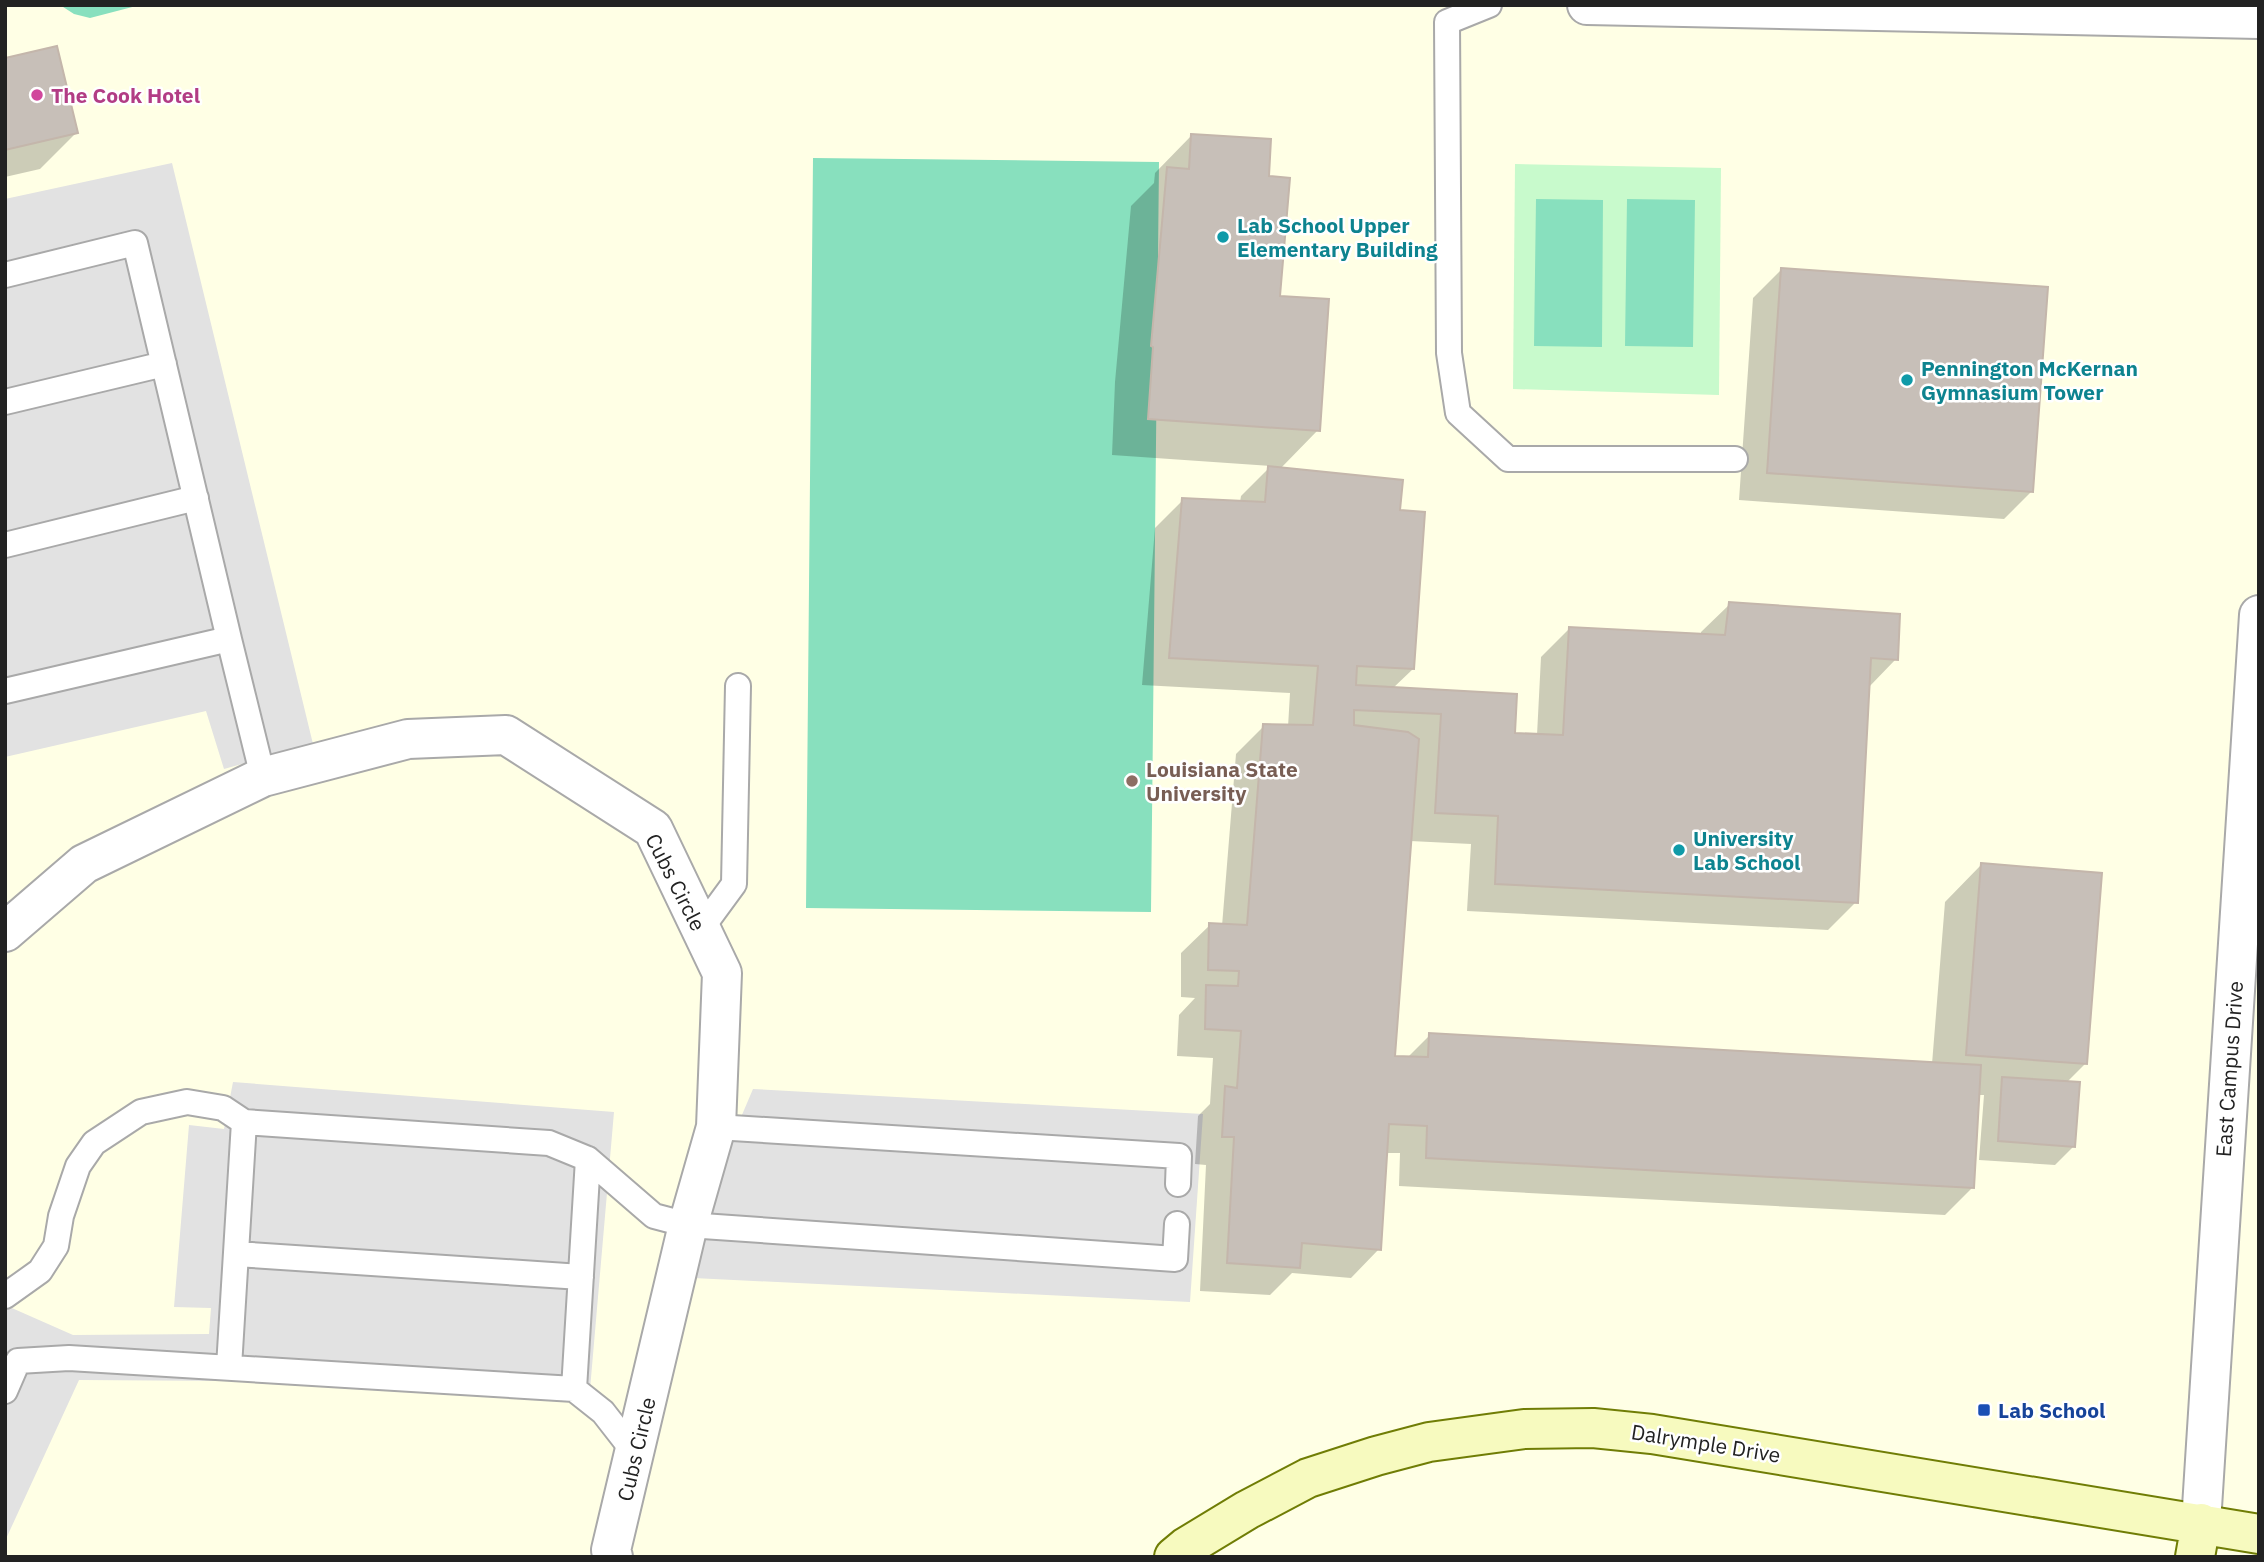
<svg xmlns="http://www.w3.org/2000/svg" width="2264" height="1562" font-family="'IBM Plex Sans',sans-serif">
<rect width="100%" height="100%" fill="#f2efe9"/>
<!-- education -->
<path fill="#ffffe5" d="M5,5H2259V1557H5Z"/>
<!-- park -->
<path fill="#c8facc" d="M1515,164L1721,168L1719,395L1513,389Z"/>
<!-- pitch -->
<path fill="#88e0be" d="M60,5H140L90,18L74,14Z
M813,158L1159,162L1151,912L806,908Z
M1536,199L1603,200L1602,347L1534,346Z
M1627,199L1695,200L1693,347L1625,346Z"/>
<!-- parking -->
<path fill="#e2e2e2" d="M172,163L313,744L224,769L206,711L5,757V199Z
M233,1082L614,1112L589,1401L226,1381L79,1380L5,1541V1305L73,1335L209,1334L211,1308L174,1307L189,1125L224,1129Z
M753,1089L1203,1114L1190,1302L673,1277Z"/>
<!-- shadow -->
<path fill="#0003" d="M5,60L77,132L40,169L5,177Z
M1191,136L1268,178L1278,298L1318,430L1280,469L1398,512L1413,669L1392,689L1513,734L1537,735L1541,657L1569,629L1701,636V632L1730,604L1896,659L1868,688L1856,902L1828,930L1467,911L1471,844L1410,841L1393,1057L1407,1058L1430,1035L1932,1064L1945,902L1981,865L2086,1063L2066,1083L2074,1146L2055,1165L1979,1160L1984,1095H1978L1973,1187L1945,1215L1399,1186L1400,1153H1385L1379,1249L1351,1278L1292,1273L1270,1295L1200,1291L1206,1165L1195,1164L1198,1116L1210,1104L1213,1058L1177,1056L1179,1015L1195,998L1181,997V953L1210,925L1222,926L1236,754L1264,726L1288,727L1290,693L1142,685L1155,528L1183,500L1240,502L1241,496L1271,466L1112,455L1115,382L1131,206L1154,183L1155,173Z
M1781,270L2032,491L2004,519L1739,500L1753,298Z"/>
<!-- building -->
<path fill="#c7bfb8" stroke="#c4b6ab" stroke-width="2" d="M57,46L78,133L5,150V58Z
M1191,134L1271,139L1269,176L1290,178L1280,296L1329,299L1320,431L1148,419L1153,347L1151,346L1167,167L1189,169Z
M1781,268L2048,287L2033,492L1767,473Z
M1268,466L1403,480L1400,510L1425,512L1414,669L1357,666L1356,685L1517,694L1515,733L1563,735L1569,627L1725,635L1729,602L1900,614L1898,660L1871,658L1858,903L1495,884L1498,816L1435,813L1441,714L1354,710V725L1408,732L1419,739L1395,1056L1428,1057L1429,1033L1981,1065L1974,1188L1426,1158L1427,1126L1389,1124L1381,1250L1302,1243L1300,1268L1227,1263L1234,1137H1222L1225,1086L1237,1088L1241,1031L1205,1029L1206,985L1238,986L1239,971L1208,970L1209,923L1247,925L1263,724L1313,725L1318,666L1169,658L1182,498L1265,502Z
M1981,863L2102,873L2087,1064L1966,1055Z
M2002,1077L2080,1082L2075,1147L1998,1141Z"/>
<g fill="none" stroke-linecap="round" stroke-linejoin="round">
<defs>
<path id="lane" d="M1489,5L1447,22L1449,353L1458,413L1508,459H1735
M5,275L135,243L229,639L5,691
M5,402L164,364
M5,545L196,498
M229,639L263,777
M701,929L734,884L738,686
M716,1127L1179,1156L1178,1184
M236,1254L581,1277
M5,1296L40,1271L56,1246L61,1216L78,1166L94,1143L141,1112L187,1102L223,1108L244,1122L549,1143L588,1159L654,1216L688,1225L1175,1259L1177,1224
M229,1367L244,1122
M574,1389L588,1159
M5,1391L18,1361L69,1358L574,1389L603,1412L635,1453"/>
<path id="street" d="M1587,5L2259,19
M5,932L84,864L263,777L408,739L506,735L653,829L722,973L716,1127L688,1225L611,1550L613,1557
M2201,1523L2259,615"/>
<path id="secondary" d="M1174,1557L1186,1547L1247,1510L1308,1478L1376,1456L1429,1442L1524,1429L1593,1428L1652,1434L2259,1534
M2195,1557L2201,1523"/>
</defs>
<!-- lane casing -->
<use href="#lane" stroke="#a9a9a9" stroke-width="28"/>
<!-- street casing -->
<use href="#street" stroke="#a9a9a9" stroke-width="42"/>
<!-- secondary casing -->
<use href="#secondary" stroke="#707d05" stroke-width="42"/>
<!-- lane -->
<use href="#lane" stroke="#fff" stroke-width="24"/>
<!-- street -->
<use href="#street" stroke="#fff" stroke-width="38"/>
<!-- secondary -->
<use href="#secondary" stroke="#f7fabf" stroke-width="38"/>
</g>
<!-- markers -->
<circle fill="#d1479c" stroke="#fff" stroke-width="2.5" cx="37" cy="95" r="7"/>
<g fill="#0f9aa8" stroke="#fff" stroke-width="2.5">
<circle cx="1223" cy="237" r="7"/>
<circle cx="1907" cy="380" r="7"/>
<circle cx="1679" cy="850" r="7"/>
</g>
<circle fill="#8d6e63" stroke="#fff" stroke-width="2.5" cx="1132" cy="781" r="7"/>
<rect fill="#1a4fb4" stroke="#fff" stroke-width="2.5" x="1977" y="1403" width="14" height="14" rx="3.5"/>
<g text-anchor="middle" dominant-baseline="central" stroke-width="5" stroke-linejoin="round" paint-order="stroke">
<!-- hotel labels -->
<g font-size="21" font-weight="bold" fill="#b23c85" stroke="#fff" text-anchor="start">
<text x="51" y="95">The Cook Hotel</text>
</g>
<!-- culture labels -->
<g font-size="21" font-weight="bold" fill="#0d838f" stroke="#fff" text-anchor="start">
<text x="1237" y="225">Lab School Upper<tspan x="1237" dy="24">Elementary Building</tspan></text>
<text x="1921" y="368">Pennington McKernan<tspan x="1921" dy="24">Gymnasium Tower</tspan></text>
<text x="1693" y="838">University<tspan x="1693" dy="24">Lab School</tspan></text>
</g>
<!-- education labels -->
<g font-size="21" font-weight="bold" fill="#785e54" stroke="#fff" text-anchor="start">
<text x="1146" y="769">Louisiana State<tspan x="1146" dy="24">University</tspan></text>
</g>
<!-- street labels -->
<g font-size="21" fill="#222" stroke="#fff">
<text transform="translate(676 882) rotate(63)">Cubs Circle</text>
<text transform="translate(2229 1069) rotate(-86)">East Campus Drive</text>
<text transform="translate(1706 1443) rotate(9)">Dalrymple Drive</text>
<text transform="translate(636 1449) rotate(-77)">Cubs Circle</text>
</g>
<!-- transit labels -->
<g font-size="21" font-weight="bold" fill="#164399" stroke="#fff" text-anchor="start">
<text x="1998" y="1410">Lab School</text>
</g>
</g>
<!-- border -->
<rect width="2264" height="1562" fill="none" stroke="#222222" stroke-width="14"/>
</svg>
